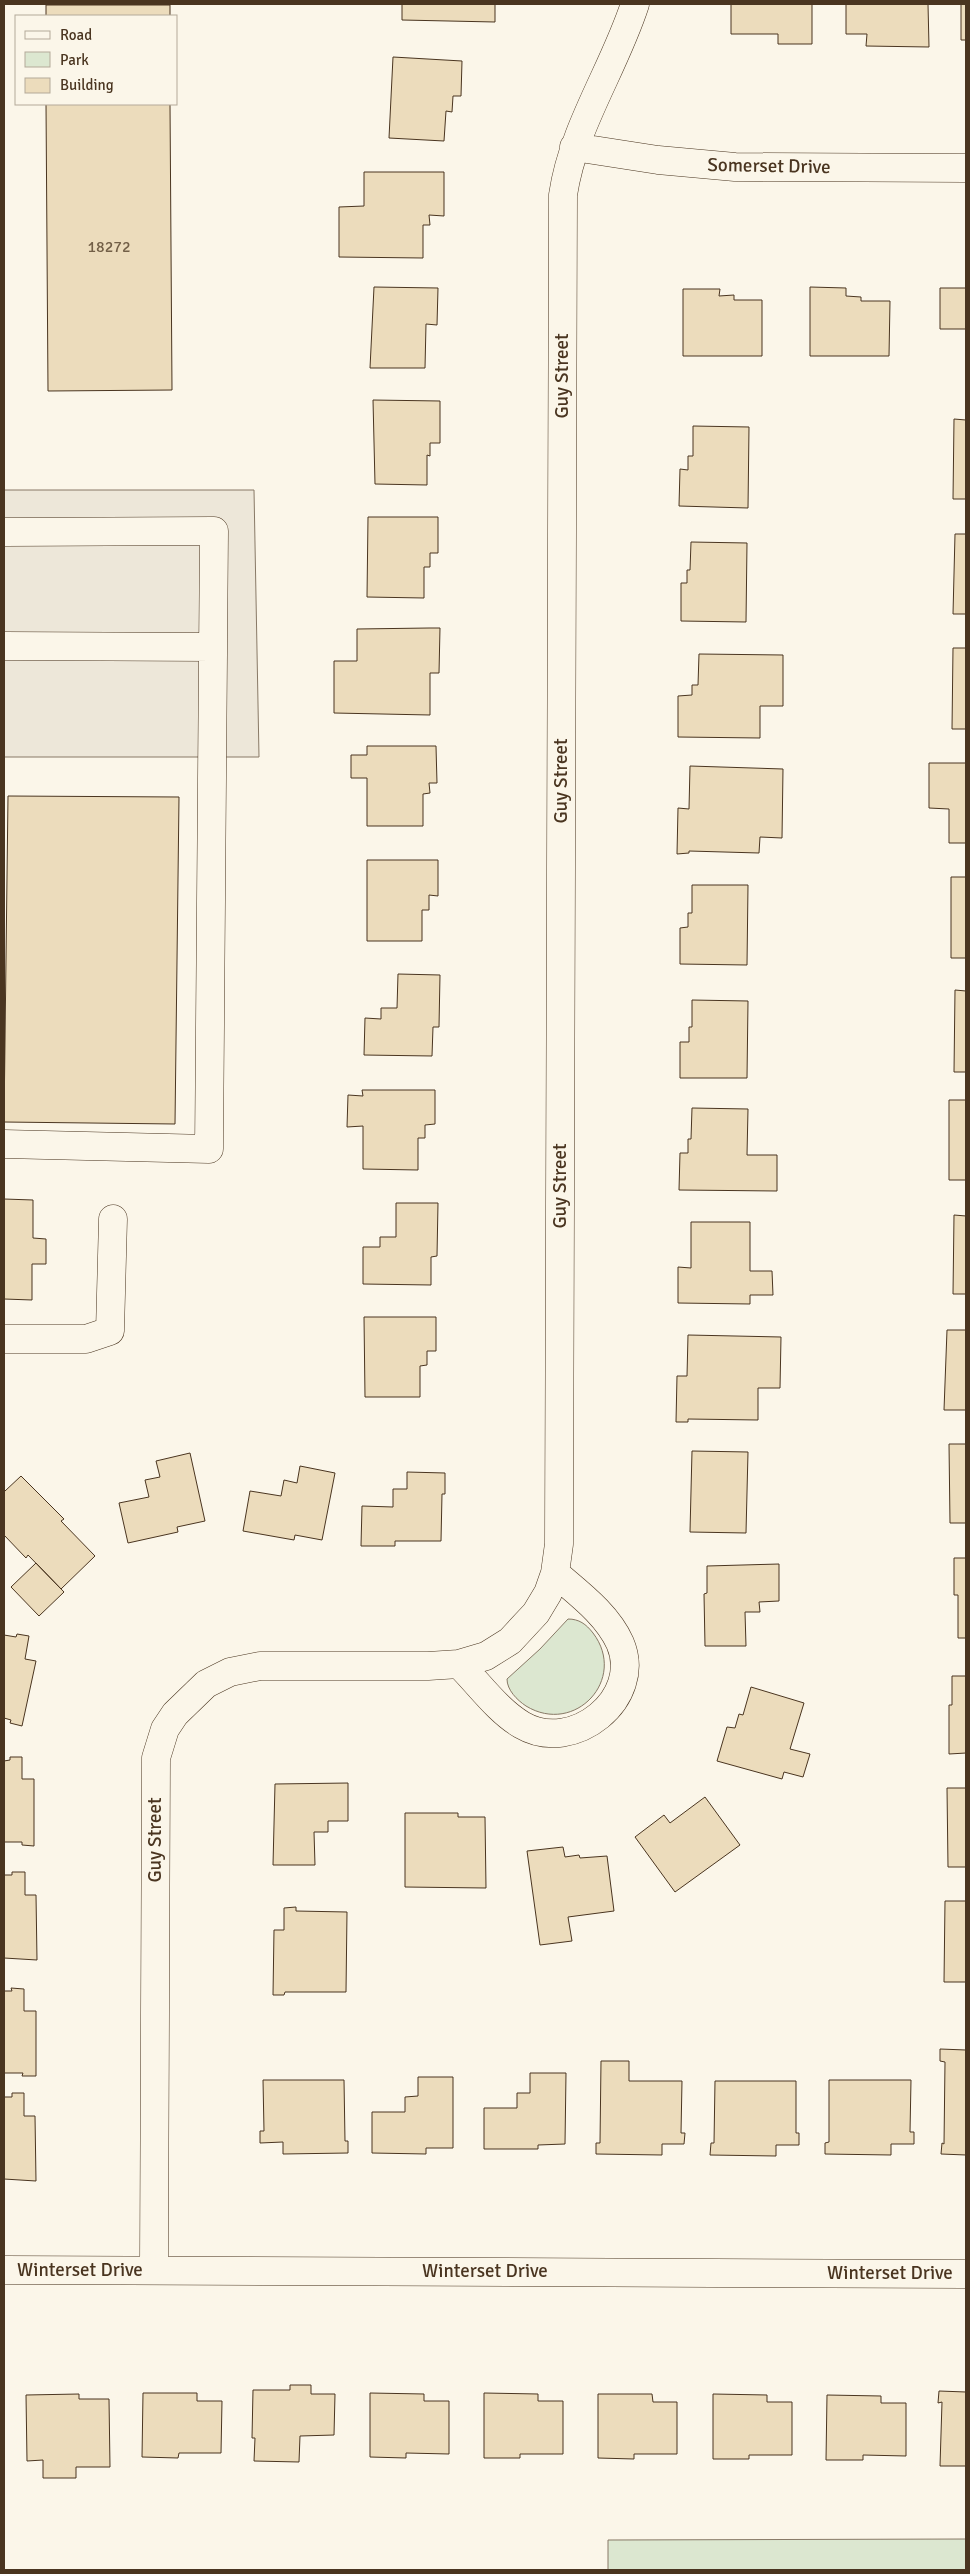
<svg xmlns="http://www.w3.org/2000/svg" width="970" height="2574" font-family="Signika,sans-serif">
<rect width="100%" height="100%" fill="#fbf6e9"/>
<!-- green -->
<path fill="#dce7d0" stroke="#887966" d="M568,1619C579,1619 586,1624 593,1633C628,1679 575,1736 526,1706C517,1700 507,1690 507,1679L540,1649Z
M966,2539V2570H608V2540Z"/>
<!-- parking -->
<path fill="#ede7d9" stroke="#887966" d="M4,490H254L259,757H4Z"/>
<!-- building -->
<path fill="#ecdcbc" stroke="#4a3520" d="M402,4H495V22L402,20Z
M731,4H812V44H778V34H731Z
M846,4H928L929,47L866,46L867,34H846Z
M961,4H966V40H961Z
M46,5H170V16H46Z
M393,57L462,61L461,96H453L452,112L446,111L444,141L389,138Z
M46,104H170L172,390L48,391Z
M364,172H444V216L429,215L430,225H423V258L339,257V207L364,206Z
M374,287L438,288L437,325L426,324L425,368H370Z
M810,287L846,288V296L861,297V301H890L889,356H810Z
M940,288H966V329H940Z
M683,289H720L719,296L734,295V300H762V356H683Z
M373,400L440,401V443H430V456L427,455V485L375,484Z
M954,419L966,420V499H953Z
M693,426L749,427L748,508L679,506L680,469L688,470V456H693Z
M368,517H438V553H430V567H424V598L367,597Z
M955,534H966V614H953Z
M691,542L747,543L746,622L681,621V583H687V570H690Z
M429,628H440L439,673H430V715L334,713V661H357V629Z
M953,648H966V729H952Z
M699,654L783,655V706H760V738L678,737V696L692,695V685H698Z
M367,746H436L437,783H429L430,793L423,794V826H367V778H351V755H367Z
M929,763H966V843H949V809L929,808Z
M690,766L783,769L782,838L760,837L759,853L689,851V853L677,854L678,808L689,809Z
M8,796L179,797L175,1124L4,1122Z
M367,860H438V896L429,895V910H422V941H367Z
M951,877H966V958H951Z
M692,885H748L747,965L680,964V928L688,927V913H692Z
M398,974L440,975L439,1027H433L432,1056L364,1055L365,1018L381,1019V1008H397Z
M955,990L966,991V1072H954Z
M692,1000L748,1001L747,1078H680V1042H689V1027H692Z
M362,1090H435V1124L425,1125V1138H418V1170L363,1169V1126L347,1127L348,1095L363,1096Z
M949,1100H966V1180H949Z
M692,1108L748,1109L747,1155H777V1191L679,1190L680,1153H688V1139H691Z
M4,1199L33,1200V1238L46,1239V1264H32V1300L4,1299Z
M396,1203H438L437,1256L431,1257V1285L363,1284V1247H380V1237H396Z
M954,1215L966,1216V1294H953Z
M691,1222H750V1271H772L773,1295H750V1304L678,1303V1267L691,1268Z
M364,1317H436V1351H427V1365L420,1366V1397H365Z
M947,1330H966V1410H944Z
M688,1335L781,1337L780,1388H758V1420L688,1419V1422H676L677,1376H687Z
M949,1444H966V1523H950Z
M692,1451L748,1452L746,1533L690,1532Z
M190,1453L205,1521L177,1527L178,1532L128,1543L119,1503L149,1497L145,1480L160,1477L156,1461Z
M300,1466L335,1473L322,1540L295,1535L294,1540L243,1531L250,1491L281,1496L284,1480L297,1483Z
M407,1472L445,1473V1494H442L441,1541H395V1546H361L362,1506L393,1507V1489H407Z
M21,1476L64,1519L61,1521L95,1556L61,1589L28,1555L26,1558L4,1535V1490L5,1491Z
M954,1558H966V1638H958V1595H954Z
M36,1563L64,1592L39,1616L11,1587Z
M779,1564V1601L759,1602L760,1612H745L746,1646H705L704,1594L707,1593V1566Z
M17,1634L29,1636L25,1659L36,1661L22,1726L10,1723L11,1720L4,1718V1635L16,1637Z
M952,1676H966V1753L949,1754V1705H952Z
M751,1687L804,1703L790,1749L810,1754L803,1777L784,1772L782,1779L717,1761L727,1727L735,1728L739,1714L743,1715Z
M10,1757H22V1779H34V1846L22,1845V1842H4V1761L10,1760Z
M348,1783V1821H328V1832H314L315,1865H273L275,1784Z
M947,1788H966V1867H948Z
M705,1797L740,1845L675,1892L635,1837L664,1815L670,1823Z
M405,1813H458V1817H485L486,1888L405,1887Z
M563,1847L565,1857L579,1855L580,1858L607,1856L614,1911L568,1917L572,1941L540,1945L527,1851Z
M12,1872H25V1895H36L37,1960L4,1958V1875H12Z
M945,1901H966V1982H944Z
M296,1907V1911L347,1912L346,1992H285L284,1995H273L274,1930H284V1908Z
M11,1988L24,1989V2011H36V2076H22L23,2073H4V1991H12Z
M940,2049L966,2050V2155L941,2154L942,2143L944,2144L945,2062L940,2061Z
M601,2061H629V2081H682L681,2133H685L684,2144H662V2155L596,2154V2143H600Z
M530,2073H566L565,2144L538,2145V2149H484V2108H517V2093H530Z
M418,2077H453V2148H426V2154L372,2153V2112H405V2097L418,2096Z
M263,2080H344L345,2141H348V2153L283,2154V2142L260,2143V2131H264Z
M829,2080H911L910,2132H914V2144H891V2155L825,2154V2143L829,2142Z
M715,2081H796V2133H799V2145H776V2156L710,2155L711,2143H714Z
M12,2093H24V2116H35L36,2181L4,2179V2097H12Z
M290,2385H311V2394H335L334,2435L300,2436L299,2462L254,2461L255,2438H252L253,2390H290Z
M939,2391L966,2392V2466H940L942,2402L938,2403Z
M143,2393H197V2401H222L221,2453H179L178,2458L142,2457Z
M370,2393L424,2394V2401H449V2454L406,2453V2458L370,2457Z
M484,2393L538,2394V2401H563V2454H520V2458H484Z
M79,2394V2399H109L110,2467H76V2478H43V2460L27,2461L26,2395Z
M598,2394H652L653,2402H677V2454H634V2459L598,2458Z
M713,2394L767,2395V2402H792V2455H749V2459H713Z
M827,2395L881,2396V2403H906V2456L863,2455V2460H826Z"/>
<g fill="none" stroke-linecap="round" stroke-linejoin="round">
<defs>
<path id="minor" d="M574,147L658,160L735,167L966,168
M4,532L214,531L209,1149L4,1144
M4,646L212,647
M4,1339H86L110,1331L113,1219
M459,1664C479,1684 498,1711 522,1725C573,1755 644,1698 620,1643C607,1614 578,1593 555,1573
M154,2269L156,1758L165,1729L175,1714L206,1684L230,1672L260,1666H428L459,1664L486,1656L510,1641L536,1613L548,1593L555,1573L559,1544L563,195C573,127 614,69 635,4
M4,2270L966,2274"/>
</defs>
<!-- minor casing -->
<use href="#minor" stroke="#4a3520" stroke-width="29"/>
<!-- minor -->
<use href="#minor" stroke="#fbf6e9" stroke-width="28"/>
</g>
<g text-anchor="middle" dominant-baseline="central" stroke-width="4" stroke-linejoin="round" paint-order="stroke">
<!-- number labels -->
<g font-size="16" fill="#725f47">
<text x="109" y="247">18272</text>
</g>
<!-- street labels -->
<g font-size="19" fill="#4a3520" stroke="#fbf6e9">
<text transform="translate(769 166) rotate(1)">Somerset Drive</text>
<text transform="translate(562 376) rotate(-90)">Guy Street</text>
<text transform="translate(561 781) rotate(-90)">Guy Street</text>
<text transform="translate(560 1186) rotate(-90)">Guy Street</text>
<text transform="translate(155 1840) rotate(-90)">Guy Street</text>
<text x="80" y="2270">Winterset Drive</text>
<text x="485" y="2271">Winterset Drive</text>
<text x="890" y="2273">Winterset Drive</text>
</g>
</g>
<!-- border -->
<rect width="970" height="2574" fill="none" stroke="#4a3520" stroke-width="10"/>
<!-- legend -->
<rect x="15" y="15" width="162" height="90" fill="#fbf6e9" stroke="#b4a999"/>
<rect x="25" y="31" width="25" height="8" fill="#fbf6e9" stroke="#b4a999"/>
<text x="60" y="40" font-size="15" fill="#4a3520">Road</text>
<rect x="25" y="52" width="25" height="15" fill="#dce7d0" stroke="#b4a999"/>
<text x="60" y="65" font-size="15" fill="#4a3520">Park</text>
<rect x="25" y="78" width="25" height="15" fill="#ecdcbc" stroke="#b4a999"/>
<text x="60" y="90" font-size="15" fill="#4a3520">Building</text>
</svg>
